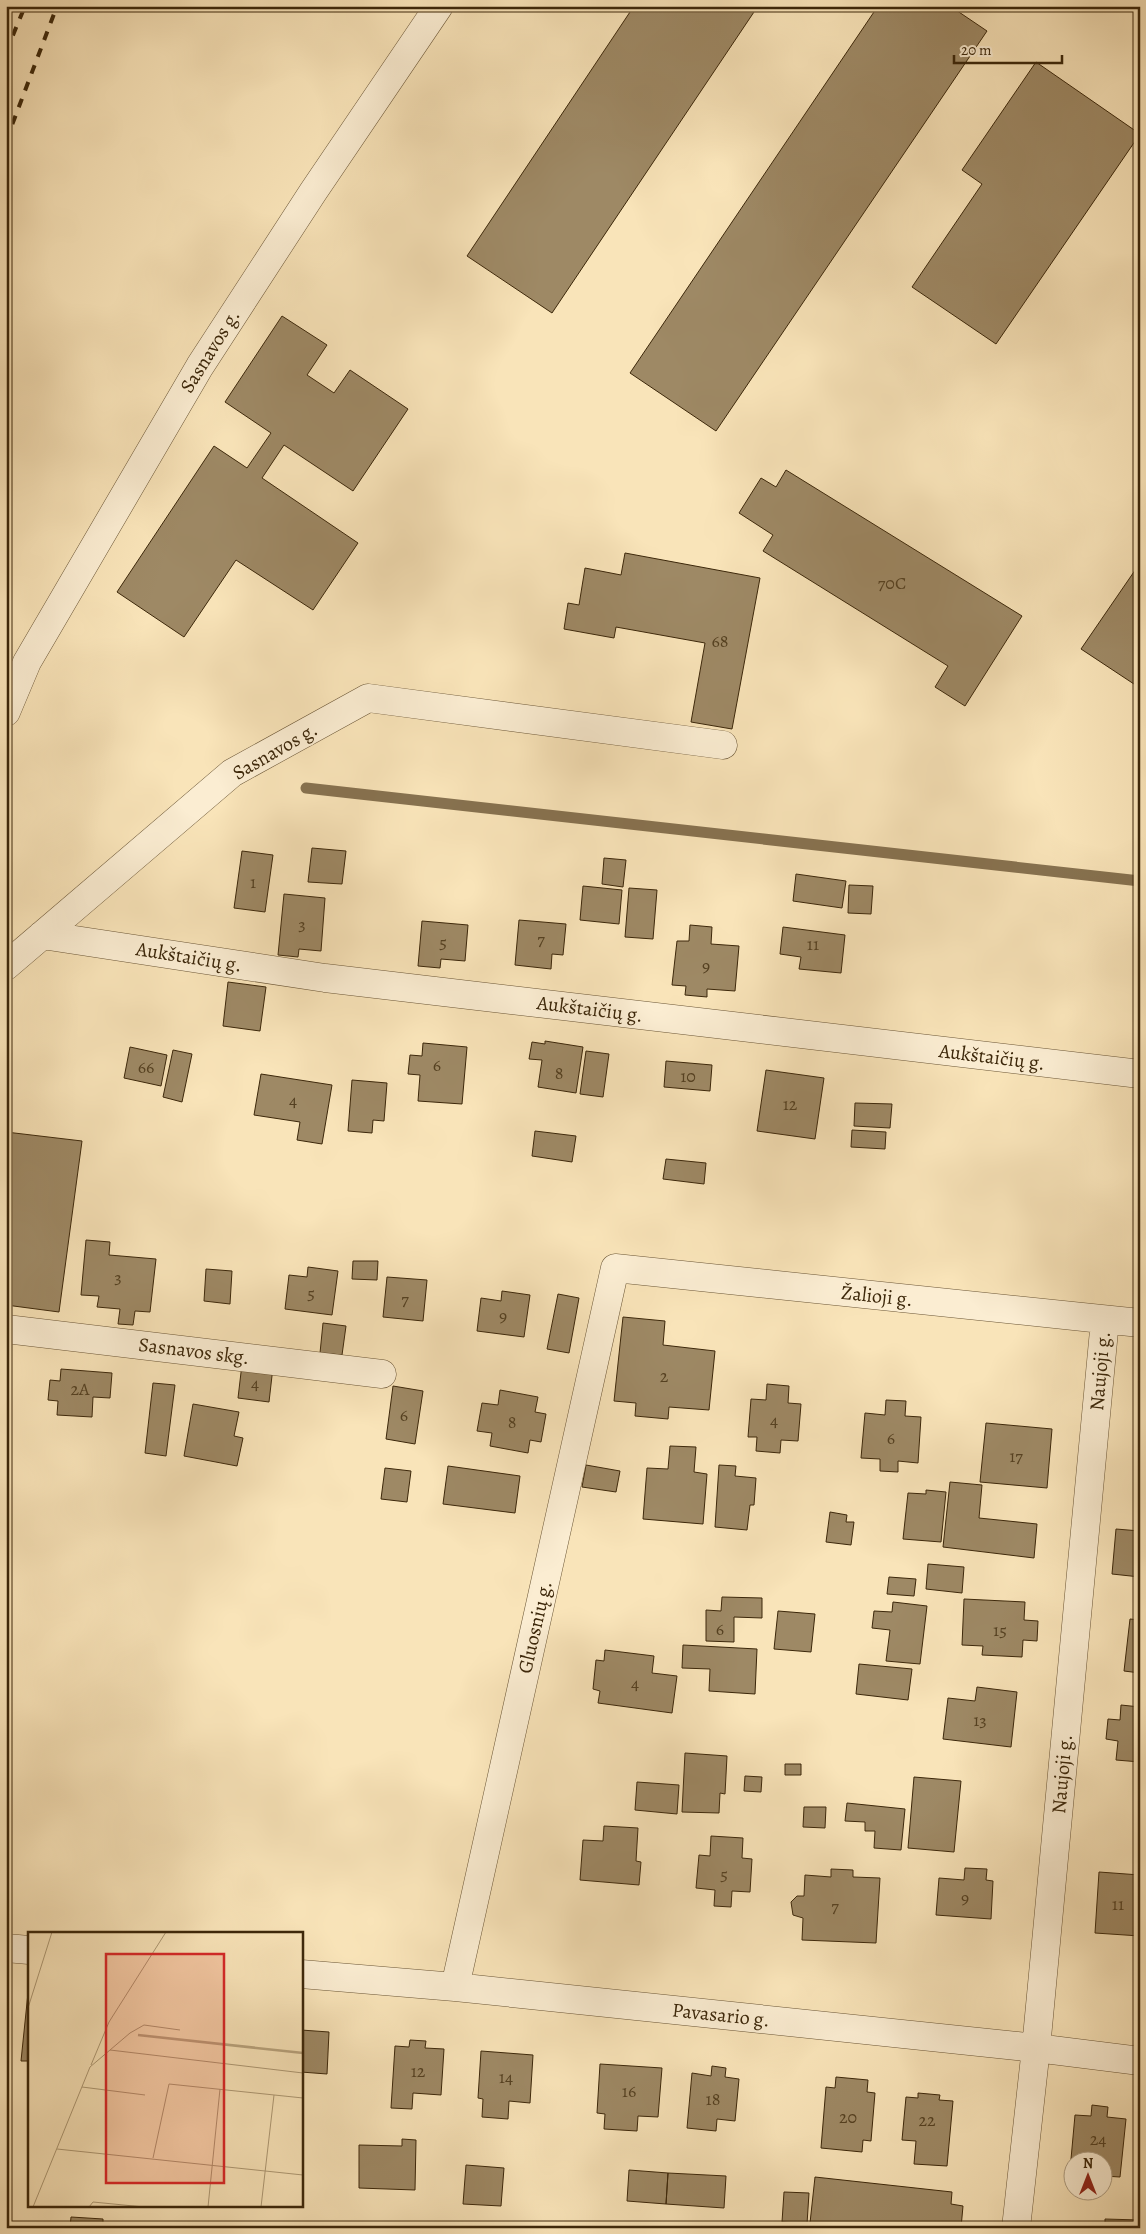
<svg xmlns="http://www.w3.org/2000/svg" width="1146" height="2234" font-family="Alegreya,serif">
<rect width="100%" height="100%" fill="#f9e4b9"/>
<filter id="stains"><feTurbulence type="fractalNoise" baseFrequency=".004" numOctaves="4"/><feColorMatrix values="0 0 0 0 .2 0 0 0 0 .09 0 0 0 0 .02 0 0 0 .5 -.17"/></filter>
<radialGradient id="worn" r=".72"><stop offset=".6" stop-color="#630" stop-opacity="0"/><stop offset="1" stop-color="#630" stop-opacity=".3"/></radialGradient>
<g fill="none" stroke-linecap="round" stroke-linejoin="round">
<!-- stream -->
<path stroke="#877250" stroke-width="11" d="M306,788L1140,881"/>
</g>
<!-- building -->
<path fill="#9e8965" stroke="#3c270a" d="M634,6H758L552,313L467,256Z
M878,6H950L987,31L716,431L630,373Z
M1036,62L1140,134L996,344L912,287L982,184L962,170Z
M282,316L327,345L307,375L334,393L350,370L408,409L353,491L284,445L262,478L358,543L313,610L236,560L184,637L117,592L214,446L247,468L271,433L225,402Z
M786,470L1022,616L965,706L935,687L948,666L763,551L773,535L739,513L761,478L776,487Z
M625,553L760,578L732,729L691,722L705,643L616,627L614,638L564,629L568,603L579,605L585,568L621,575Z
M1140,563V688L1081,649Z
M312,848L346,851L342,884L308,882Z
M242,851L273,855L265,912L234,908Z
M604,858L626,860L623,887L602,884Z
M796,874L846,881L842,908L793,901Z
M849,885L873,886L871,914L848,913Z
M583,886L622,890L619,924L580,920Z
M629,888L657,890L653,939L625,937Z
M284,894L325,898L321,951L299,949L298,957L278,955Z
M519,920L566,924L563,955L552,954L551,969L515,965Z
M422,921L468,925L465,961L441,959L440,968L418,966Z
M690,925L712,927L711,944L739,946L735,991L707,989V997L685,995L686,986L672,985L677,941H689Z
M783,927L845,935L841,973L799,969L801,957L780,954Z
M228,982L266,987L260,1031L223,1026Z
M545,1041L583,1047L576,1093L538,1087L542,1060L529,1059L532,1042L545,1044Z
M423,1043L467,1047L462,1104L418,1101L420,1075L408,1074L410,1055L422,1056Z
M130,1047L167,1055L161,1086L124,1078Z
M173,1050L192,1054L182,1102L163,1097Z
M586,1051L609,1054L603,1097L580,1094Z
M666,1061L712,1065L710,1091L664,1087Z
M766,1070L824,1078L815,1139L757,1131Z
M261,1074L332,1085L322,1144L297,1140L300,1122L254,1115Z
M352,1080L387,1083L384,1121L373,1120L372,1133L348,1131Z
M855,1103L892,1104L890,1128L854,1126Z
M852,1130L886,1132L885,1149L851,1147Z
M535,1131L576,1136L572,1162L532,1156Z
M6,1132L82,1141L59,1312L6,1305Z
M666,1159L706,1163L704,1184L663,1179Z
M86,1240L110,1242L109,1255L156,1259L150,1312L135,1311L133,1325L118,1324L120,1309L97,1307L99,1296L81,1295Z
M353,1261H378L377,1280L352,1279Z
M308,1267L338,1271L332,1315L285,1309L289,1275L307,1277Z
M206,1269L232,1271L230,1304L204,1301Z
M387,1277L427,1280L423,1321L383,1317Z
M502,1291L530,1295L524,1337L477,1331L481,1298L501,1301Z
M558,1294L579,1298L569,1353L547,1349Z
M623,1317L665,1321L663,1345L715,1351L709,1410L669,1407L668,1419L635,1416L636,1403L614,1401Z
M323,1323L346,1326L342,1355L320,1353Z
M242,1364L273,1367L269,1402L238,1398Z
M61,1369L112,1373L110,1398L93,1397L92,1417L57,1415L58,1401L48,1400L50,1380L60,1381Z
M153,1383L175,1385L166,1456L145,1453Z
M767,1384L789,1386L788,1403L801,1404L798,1441L781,1440L780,1453L756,1451L757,1437H748L751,1399L766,1400Z
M393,1386L423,1391L415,1444L386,1439Z
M500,1390L538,1397L535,1412L546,1414L541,1442L530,1440L528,1453L490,1446L492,1433L477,1431L482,1403L498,1405Z
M886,1400L906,1401L905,1416L921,1417L918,1463L898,1461V1472L880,1471V1459L861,1458L865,1413L885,1415Z
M193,1404L239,1412L234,1436L243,1438L237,1466L184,1456Z
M986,1423L1052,1429L1047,1488L980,1482Z
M670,1446L696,1447L694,1472L707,1474L703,1524L643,1519L647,1468L668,1469Z
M586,1465L620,1471L616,1492L582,1487Z
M719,1465L736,1466L735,1476L756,1478L754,1505H750L747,1530L715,1527Z
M448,1466L520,1476L515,1513L443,1504Z
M385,1468L411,1471L407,1502L381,1499Z
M950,1482L982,1485L979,1518L1037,1524L1034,1558L943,1547Z
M926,1490L946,1492L941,1542L903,1539L908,1493L926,1494Z
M830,1512L847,1515L846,1522H854L851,1545L826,1542Z
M1116,1529L1140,1531V1577L1112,1574Z
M928,1564L964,1567L962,1593L926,1589Z
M889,1577L916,1579L914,1596L887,1594Z
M722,1597L762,1598V1618L734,1617V1642L706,1641V1610L721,1611Z
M964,1599L1025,1602L1024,1620L1038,1621L1037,1641L1023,1640L1022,1657L982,1655L983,1646L962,1645Z
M893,1602L927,1606L920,1664L886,1661L890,1630L872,1628L874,1611L892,1612Z
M778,1611L815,1614L811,1652L774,1649Z
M1130,1619L1140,1620V1673L1124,1671Z
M683,1645L757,1649L755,1694L709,1691L710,1669L682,1668Z
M605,1650L654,1656L652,1673L677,1676L672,1713L598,1703L600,1691L593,1689L596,1660L604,1661Z
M859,1664L912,1669L908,1700L856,1694Z
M977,1687L1017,1692L1011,1747L943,1739L948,1698L975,1701Z
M1121,1705L1140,1707V1762L1116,1760L1118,1741L1106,1739L1108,1719L1120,1720Z
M685,1753L727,1756L725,1794L720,1793L719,1813L682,1812Z
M785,1764H801V1775H785Z
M745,1776L762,1777L761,1792L744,1791Z
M914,1777L961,1781L954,1852L908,1848Z
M637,1782L679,1785L677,1814L635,1810Z
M847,1803L905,1809L901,1850L874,1848L875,1831H865V1822L845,1821Z
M804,1807H826L825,1828L803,1827Z
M604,1826L638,1828L636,1861L641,1862L639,1885L580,1880L583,1840L603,1841Z
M711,1836L743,1838L742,1858L752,1859L750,1892L732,1891L731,1907L714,1906L715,1890L696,1888L699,1855L710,1856Z
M965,1868L987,1869L986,1880L993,1881L991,1919L936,1915L939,1878L964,1880Z
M831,1869L853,1870V1877L880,1878L876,1943L802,1940L803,1918L793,1915L791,1902L797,1896H804L805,1875L831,1877Z
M1099,1872L1140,1875V1936L1095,1933Z
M28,1993H29V2061H21Z
M301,2030L329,2032L327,2074L301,2072Z
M410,2040L426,2041L425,2048L444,2049L441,2095L413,2093L412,2109L391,2108L395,2046L409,2047Z
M481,2051L533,2055L530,2103L509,2101L508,2119L482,2117L483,2099L478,2098Z
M600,2064L662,2068L658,2117L638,2116L637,2131L604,2129L605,2114L597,2113Z
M712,2066L726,2068L725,2077L739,2079L735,2121L717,2119L716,2131L687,2128L692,2073L711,2076Z
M836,2077L868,2080L867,2092L875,2093L871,2141L863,2140L862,2152L821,2148L826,2087L835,2088Z
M918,2093L940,2095L939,2100L953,2101L947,2166L914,2164L916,2141L902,2140L906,2097L918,2098Z
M1092,2105L1108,2107L1107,2117L1126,2119L1120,2177L1104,2176V2162H1086V2160L1071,2159L1075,2115L1091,2116Z
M402,2139L416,2140L415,2190L359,2188V2145L402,2146Z
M466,2165L504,2168L501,2206L463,2204Z
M629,2170L668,2173L666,2204L627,2201Z
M668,2173L726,2176L724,2208L666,2204Z
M815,2177L952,2192L951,2204L963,2206L961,2228H853L810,2223Z
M784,2192L809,2193L807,2224L782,2222Z
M71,2217L103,2219V2228H70Z
M1105,2219L1140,2220V2228H1105Z"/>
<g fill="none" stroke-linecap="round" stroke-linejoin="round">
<defs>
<path id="minor" d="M6,712L27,662L200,366L313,192L439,6
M42,935L325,978L1140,1074
M6,966L232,773L368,698L723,745
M6,1329L382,1374
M6,1948L29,1950
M301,1974L455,1987L1036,2048L1140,2061
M455,1987L615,1268L1140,1323
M1016,2228L1036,2048L1105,1320"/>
</defs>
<!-- minor casing -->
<use href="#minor" stroke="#6b5636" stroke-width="29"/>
<!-- minor -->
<use href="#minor" stroke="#fbedd2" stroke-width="28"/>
<!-- rail -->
<path stroke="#3c270a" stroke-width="4" stroke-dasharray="9 9" stroke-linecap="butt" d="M6,52L25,6
M6,141L57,6"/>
</g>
<g text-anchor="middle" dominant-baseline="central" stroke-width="4" stroke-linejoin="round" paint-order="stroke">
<!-- number labels -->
<g font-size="18" fill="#544021">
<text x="892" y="583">70C</text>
<text x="720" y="641">68</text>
<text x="253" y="882">1</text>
<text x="302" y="924">3</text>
<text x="541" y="939">7</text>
<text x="443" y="942">5</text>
<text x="813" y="944">11</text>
<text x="706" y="966">9</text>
<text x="437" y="1065">6</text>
<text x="146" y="1067">66</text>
<text x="559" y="1073">8</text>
<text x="688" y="1076">10</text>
<text x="293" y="1100">4</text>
<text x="790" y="1104">12</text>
<text x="118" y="1277">3</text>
<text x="311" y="1293">5</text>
<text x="405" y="1299">7</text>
<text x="503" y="1316">9</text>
<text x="664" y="1376">2</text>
<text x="255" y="1383">4</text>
<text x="80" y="1389">2A</text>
<text x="404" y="1415">6</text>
<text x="774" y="1420">4</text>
<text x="512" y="1422">8</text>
<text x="891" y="1438">6</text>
<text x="1016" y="1456">17</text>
<text x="720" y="1629">6</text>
<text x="1000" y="1630">15</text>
<text x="635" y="1683">4</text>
<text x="980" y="1720">13</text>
<text x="724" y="1874">5</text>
<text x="965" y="1898">9</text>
<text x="1118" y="1904">11</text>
<text x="835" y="1906">7</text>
<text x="418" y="2071">12</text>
<text x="506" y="2077">14</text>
<text x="629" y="2091">16</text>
<text x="713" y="2099">18</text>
<text x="848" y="2117">20</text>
<text x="927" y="2120">22</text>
<text x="1098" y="2139">24</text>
</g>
<!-- street labels -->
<g font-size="20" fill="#3c270a" stroke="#fbedd2">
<text transform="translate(210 351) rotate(-58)">Sasnavos g.</text>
<text transform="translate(275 751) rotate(-30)">Sasnavos g.</text>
<text transform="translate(189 957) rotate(9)">Aukštaičių g.</text>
<text transform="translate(590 1009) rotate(7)">Aukštaičių g.</text>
<text transform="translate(992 1057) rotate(7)">Aukštaičių g.</text>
<text transform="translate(877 1296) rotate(6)">Žalioji g.</text>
<text transform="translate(194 1351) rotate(7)">Sasnavos skg.</text>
<text transform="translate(1100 1371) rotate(-85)">Naujoji g.</text>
<text transform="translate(535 1627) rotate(-77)">Gluosnių g.</text>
<text transform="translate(1062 1774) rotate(-85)">Naujoji g.</text>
<text transform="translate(721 2015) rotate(6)">Pavasario g.</text>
</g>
</g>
<!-- overview -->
<g transform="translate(28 1932)">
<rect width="275" height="275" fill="#f9e4b9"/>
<path fill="none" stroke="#b9a47e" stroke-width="2.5" d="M110,103L275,121"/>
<path fill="none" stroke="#ad9873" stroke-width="1" d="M0,76L24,0M82,118L275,141M63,133L81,90L138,0M54,155L117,163M29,217L275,243M125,226L141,152L275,166M5,275L62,135L102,101L116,93L152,98M61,275L65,270L116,275M180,275L192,157M233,275L246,163"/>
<path fill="#d62828" fill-opacity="0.15" stroke="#d62828" stroke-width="2.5" d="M78,22H196V251H78Z"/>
<rect width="275" height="275" fill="none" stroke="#3c270a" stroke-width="2.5"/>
</g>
<!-- margin -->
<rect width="1146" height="2234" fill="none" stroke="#f9e4b9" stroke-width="25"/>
<rect x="8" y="8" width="1131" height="2219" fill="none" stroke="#3c270a" stroke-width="2.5"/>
<rect x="12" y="12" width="1121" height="2209" fill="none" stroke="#3c270a"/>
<!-- north arrow -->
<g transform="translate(1088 2176)"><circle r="24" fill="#fbedd2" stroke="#af9e82"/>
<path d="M0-4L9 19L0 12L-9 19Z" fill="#8f2418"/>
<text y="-8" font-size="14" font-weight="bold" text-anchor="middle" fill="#3c270a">N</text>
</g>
<!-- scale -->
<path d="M954 55v8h108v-8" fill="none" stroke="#3c270a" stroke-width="2.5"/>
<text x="961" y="55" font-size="15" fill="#3c270a" stroke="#fbedd2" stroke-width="4" paint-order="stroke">20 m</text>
<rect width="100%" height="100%" filter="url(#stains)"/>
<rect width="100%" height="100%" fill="url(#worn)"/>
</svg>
